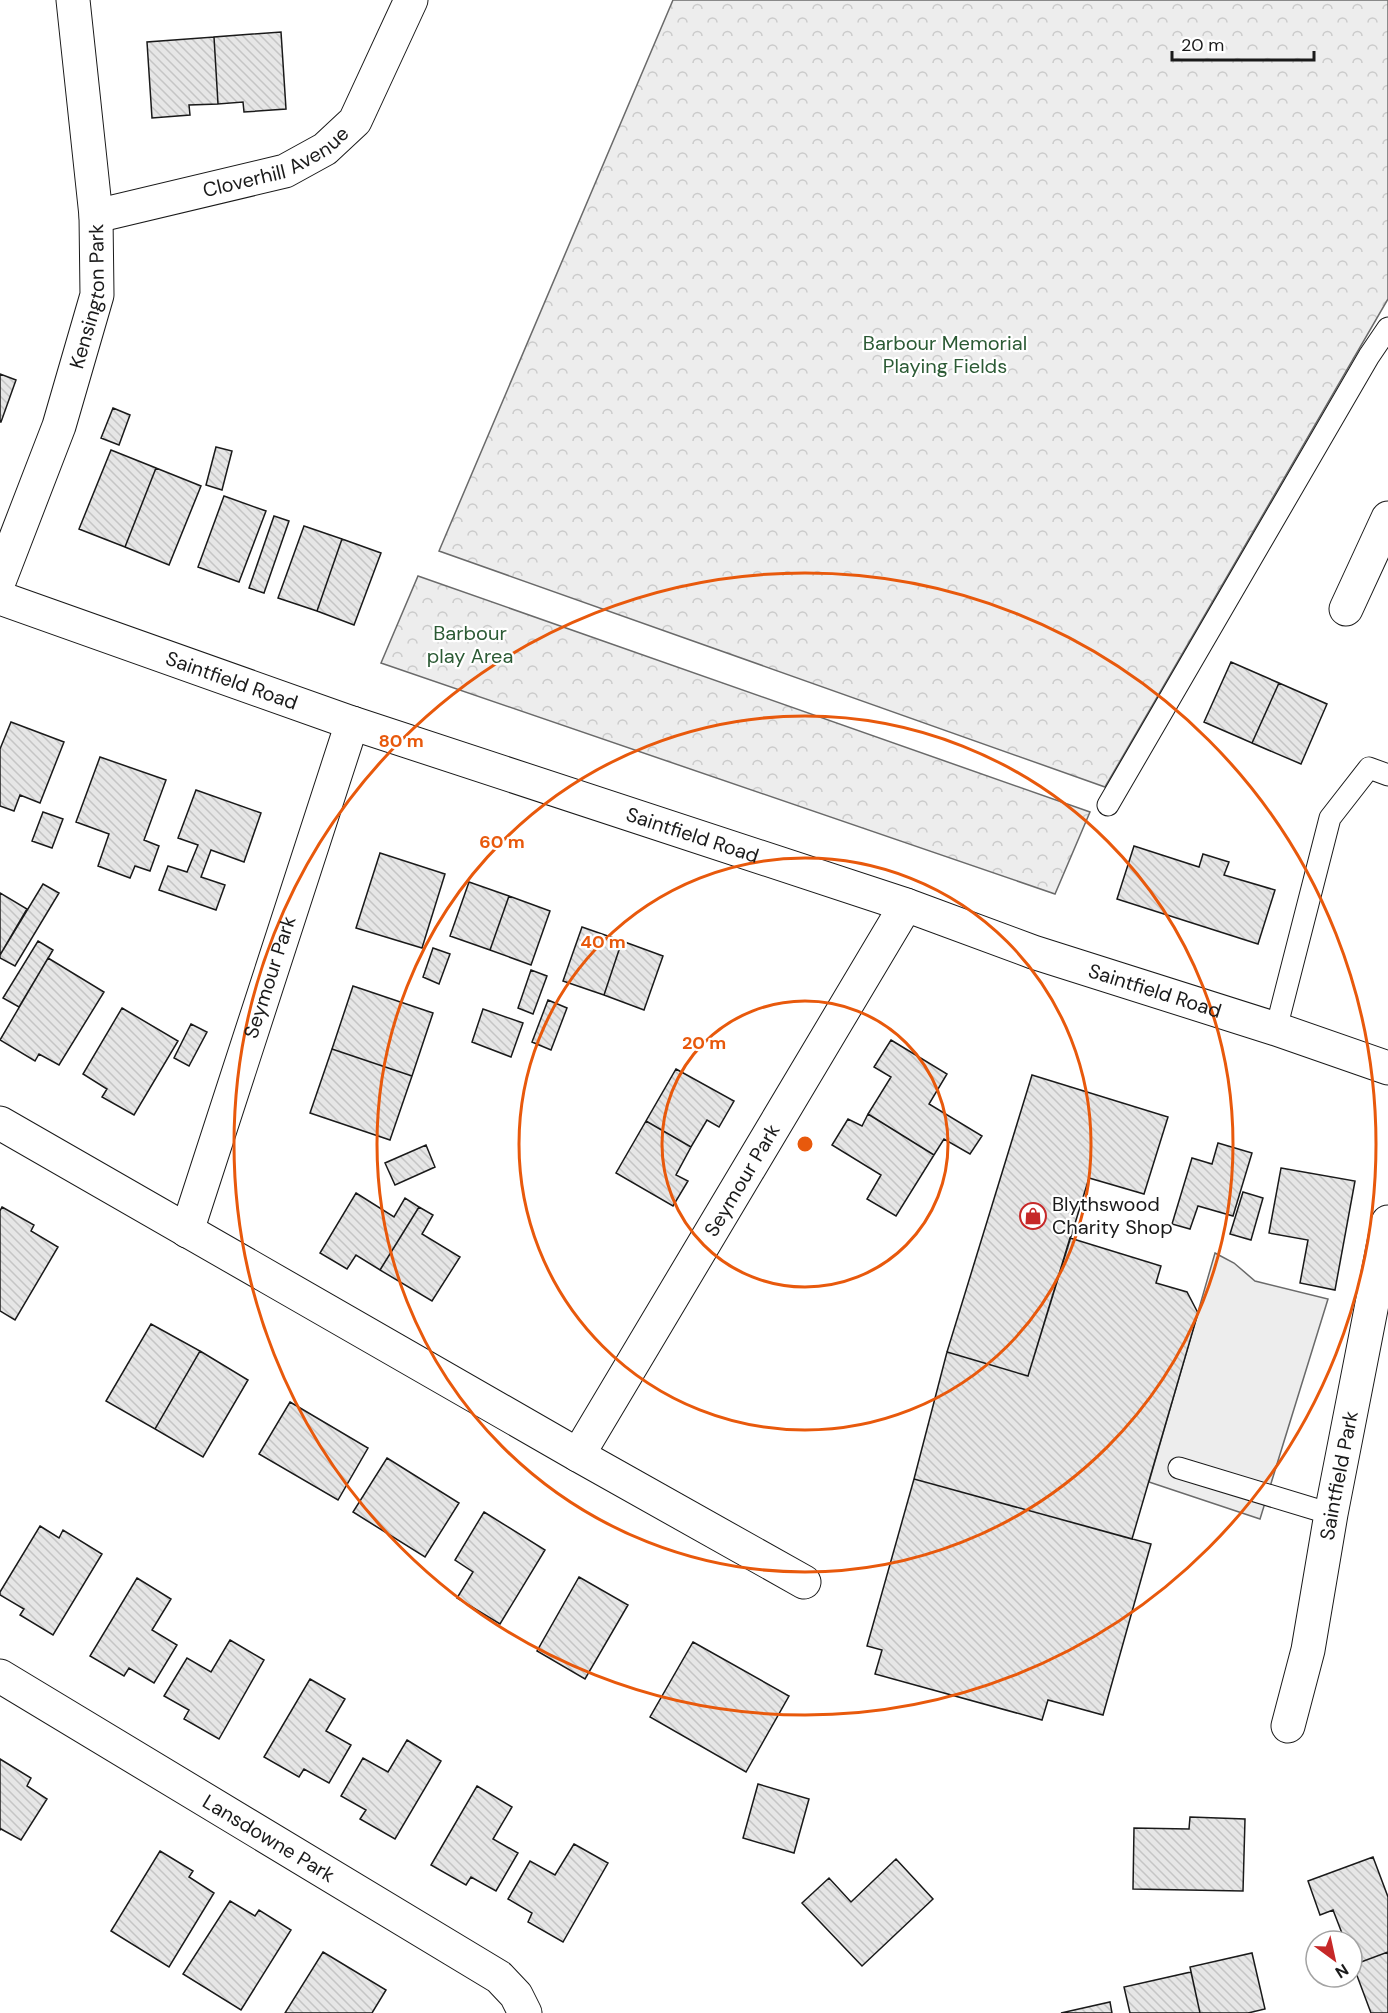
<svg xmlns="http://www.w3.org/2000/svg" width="1388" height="2013" font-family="'DM Sans',sans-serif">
<defs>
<pattern id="park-crowns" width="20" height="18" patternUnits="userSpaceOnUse" patternTransform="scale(1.5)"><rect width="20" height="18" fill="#ededed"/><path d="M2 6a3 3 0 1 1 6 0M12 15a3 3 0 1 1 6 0" fill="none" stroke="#cbcbcb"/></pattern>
<pattern id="building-back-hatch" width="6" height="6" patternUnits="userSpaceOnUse" patternTransform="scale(1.5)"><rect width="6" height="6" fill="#e6e6e6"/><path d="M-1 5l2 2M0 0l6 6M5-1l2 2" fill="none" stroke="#c5c5c5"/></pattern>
</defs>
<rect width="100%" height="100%" fill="#fff"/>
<!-- built -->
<path fill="#ededed" stroke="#6a6a6a" stroke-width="1.5" d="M1215,1253L1234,1263L1255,1281L1328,1299L1260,1519L1149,1482Z"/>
<!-- park -->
<path fill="url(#park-crowns)" stroke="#6a6a6a" stroke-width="1.5" d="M673,0H1388V299L1105,787L439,551Z
M418,576L1090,812L1055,894L381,663Z"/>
<!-- building -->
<path fill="url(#building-back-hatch)" stroke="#1a1a1a" stroke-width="1.5" d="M281,32L286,109L244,112L243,102L218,104L214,37Z
M214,37L218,104L189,105L190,115L152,118L147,42Z
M0,374L16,380L1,422H0Z
M113,408L130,415L119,445L101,438Z
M216,447L232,451L222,490L206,485Z
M111,450L156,468L125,547L79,529Z
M156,468L201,486L169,565L125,547Z
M224,496L266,511L239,582L198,567Z
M274,516L289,521L264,593L249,588Z
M304,526L342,539L317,611L278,598Z
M342,539L381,553L354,625L317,611Z
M1231,662L1279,683L1252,743L1204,722Z
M1279,683L1327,704L1301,764L1252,743Z
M11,722L64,742L40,803L20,795L14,811L0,806V749Z
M100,757L166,780L144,840L159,846L150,871L135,866L130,878L98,866L109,834L76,822Z
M196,790L261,813L244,862L211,850L201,877L225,885L216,910L159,890L168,866L187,872L198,845L178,838Z
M43,812L63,819L52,848L32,841Z
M1134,846L1199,867L1203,854L1229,862L1224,875L1275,890L1258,944L1117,899Z
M380,853L445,874L422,948L356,928Z
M469,882L509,896L490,950L450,936Z
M43,884L59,893L15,966L0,958V955Z
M0,893L27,909L0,955Z
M509,896L550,911L531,965L490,950Z
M582,927L622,941L604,995L563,981Z
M38,941L53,950L19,1007L3,998Z
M622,941L663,956L644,1010L604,995Z
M433,948L450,954L439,984L423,977Z
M48,958L104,992L59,1065L39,1054L35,1061L0,1040Z
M531,970L547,976L533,1014L518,1008Z
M353,986L433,1013L412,1076L332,1049Z
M548,1000L567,1008L551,1050L532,1042Z
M122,1008L178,1041L134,1115L102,1097L107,1089L83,1074Z
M483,1009L523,1023L511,1057L472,1042Z
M191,1024L207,1032L189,1066L174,1058Z
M891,1040L947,1074L929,1104L982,1136L970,1154L944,1139L934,1155L868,1114L891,1077L874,1067Z
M332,1049L412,1076L390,1140L310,1113Z
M676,1069L734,1101L719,1127L707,1120L691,1147L646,1121Z
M1032,1075L1168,1117L1144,1194L1089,1178L1028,1376L947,1352Z
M868,1114L934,1155L896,1216L867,1199L881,1175L832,1145L848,1119L862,1126Z
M646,1121L691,1147L676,1175L688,1181L673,1206L616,1173Z
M1218,1143L1252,1153L1233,1216L1198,1206L1190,1229L1172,1224L1192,1158L1212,1164Z
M426,1145L435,1167L395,1185L385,1163Z
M1281,1168L1355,1181L1335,1290L1300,1283L1308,1240L1269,1233Z
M1243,1192L1263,1198L1251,1240L1230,1234Z
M356,1193L394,1217L405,1198L419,1207L380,1270L356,1255L347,1269L320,1253Z
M2,1207L34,1225L31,1231L58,1247L15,1320L0,1311V1211Z
M419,1207L433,1215L422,1234L460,1257L432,1301L380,1270Z
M1070,1238L1161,1266L1156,1283L1187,1292L1198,1313L1132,1539L914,1479L947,1352L1028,1376Z
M151,1324L200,1351L155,1429L106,1401Z
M200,1351L248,1380L203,1457L155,1429Z
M290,1402L368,1448L338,1500L259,1454Z
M387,1458L459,1503L425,1557L353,1512Z
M914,1479L1151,1544L1103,1715L1048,1700L1042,1720L875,1674L882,1650L867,1646Z
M484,1512L545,1550L500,1624L457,1598L473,1572L455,1560Z
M40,1526L59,1538L63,1530L102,1554L53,1635L20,1615L24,1609L0,1595V1592Z
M579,1577L628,1605L585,1679L537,1651Z
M137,1578L171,1599L152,1630L177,1645L154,1683L129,1668L124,1676L90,1656Z
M230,1640L264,1660L219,1739L184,1719L189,1710L164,1696L187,1658L211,1672Z
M693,1642L789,1696L746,1772L650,1717Z
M310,1679L345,1699L326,1731L351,1745L329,1783L304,1769L299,1777L264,1757Z
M407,1740L441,1761L395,1839L360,1819L366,1810L341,1796L363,1758L388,1772Z
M0,1759L31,1778L27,1786L47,1799L21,1840L1,1829L0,1830Z
M758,1784L809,1799L794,1853L743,1838Z
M477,1786L512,1807L493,1839L518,1853L496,1891L471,1877L466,1885L431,1865Z
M1190,1817L1245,1819L1243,1891L1133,1889L1134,1828L1189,1829Z
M574,1844L608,1863L563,1942L528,1922L532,1913L508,1899L530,1861L555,1875Z
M160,1851L193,1871L189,1877L214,1893L169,1967L111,1931Z
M1373,1857L1388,1897V1952L1353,1965L1352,1941H1345L1333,1910L1320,1915L1308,1881Z
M896,1859L933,1899L862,1966L802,1903L829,1878L851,1902Z
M230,1901L255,1916L259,1910L291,1930L241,2010L183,1974Z
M323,1952L386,1990L372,2013H285Z
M1388,1952V2013H1371L1353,1965Z
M1252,1953L1265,2009L1248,2013H1200L1190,1967Z
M1191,1972L1200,2013H1130L1124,1987Z
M1110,2002L1112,2013H1061Z"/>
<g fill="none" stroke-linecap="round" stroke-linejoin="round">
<defs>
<path id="service" d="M1108,805L1369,356L1388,328
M1276,1029L1330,818L1369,768L1388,775
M1179,1468L1331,1514"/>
<g id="minor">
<path id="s1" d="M96,216L285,171L325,149L355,121L411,0"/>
<path id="s2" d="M0,579L59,426L97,295L96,216L73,0"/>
<path d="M1346,609L1388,518"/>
<path d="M0,1123L578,1455L804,1582"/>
<path id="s3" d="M187,1231L352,723"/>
<path id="s4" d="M578,1455L906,905"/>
<path id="s5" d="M0,1676L499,1977L516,1995L525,2013"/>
<path id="s6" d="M1288,1726L1308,1650L1331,1514L1388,1222"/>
</g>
<g id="primary">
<path id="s7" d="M0,598L352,723L906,905L1033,952L1276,1029L1388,1068"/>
</g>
</defs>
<!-- service casing -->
<use href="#service" stroke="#1a1a1a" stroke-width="23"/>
<!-- minor casing -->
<use href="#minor" stroke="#1a1a1a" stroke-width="35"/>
<!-- primary casing -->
<use href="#primary" stroke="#1a1a1a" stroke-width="35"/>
<!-- service -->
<use href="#service" stroke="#fff" stroke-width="21"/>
<!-- minor -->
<use href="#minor" stroke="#fff" stroke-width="33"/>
<!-- primary -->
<use href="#primary" stroke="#fff" stroke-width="33"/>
</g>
<!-- distance rings -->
<g fill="none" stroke="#e8590c" stroke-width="3">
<circle cx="805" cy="1144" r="143"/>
<circle cx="805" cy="1144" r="286"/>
<circle cx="805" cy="1144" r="428"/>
<circle cx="805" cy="1144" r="571"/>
</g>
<!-- icons -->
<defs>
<symbol id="shop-ring" viewBox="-11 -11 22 22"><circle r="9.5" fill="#fff" stroke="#c62828" stroke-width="1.5"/><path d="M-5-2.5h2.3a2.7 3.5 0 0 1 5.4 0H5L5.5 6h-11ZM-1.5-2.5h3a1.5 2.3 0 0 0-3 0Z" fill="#c62828"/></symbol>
</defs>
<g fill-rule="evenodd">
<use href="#shop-ring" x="1018" y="1201" width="30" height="30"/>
</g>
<g text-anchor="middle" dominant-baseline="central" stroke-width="4.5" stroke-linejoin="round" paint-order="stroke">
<!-- street labels -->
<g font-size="20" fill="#1a1a1a" stroke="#fff">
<text stroke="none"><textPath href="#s1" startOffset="189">Cloverhill Avenue</textPath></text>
<text stroke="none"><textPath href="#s2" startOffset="298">Kensington Park</textPath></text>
<text stroke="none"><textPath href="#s7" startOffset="246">Saintfield Road</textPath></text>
<text stroke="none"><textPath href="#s7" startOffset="732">Saintfield Road</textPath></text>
<text stroke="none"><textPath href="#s3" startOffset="267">Seymour Park</textPath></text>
<text stroke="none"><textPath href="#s7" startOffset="1220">Saintfield Road</textPath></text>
<text stroke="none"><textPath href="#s4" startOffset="320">Seymour Park</textPath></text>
<text stroke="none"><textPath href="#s6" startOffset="256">Saintfield Park</textPath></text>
<text stroke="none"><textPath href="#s5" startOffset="314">Lansdowne Park</textPath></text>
</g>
<!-- park labels -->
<g font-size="20" fill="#2b5a34" stroke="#fff">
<text x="945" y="343">Barbour Memorial<tspan x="945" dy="23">Playing Fields</tspan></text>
<text x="470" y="633">Barbour<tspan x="470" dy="23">play Area</tspan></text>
</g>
<!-- poi labels -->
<g font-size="20" fill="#1a1a1a" stroke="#fff" text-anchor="start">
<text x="1052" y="1204">Blythswood<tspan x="1052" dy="23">Charity Shop</tspan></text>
</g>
</g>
<circle cx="805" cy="1144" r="9" fill="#e8590c" stroke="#fff" stroke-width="3"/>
<g font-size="18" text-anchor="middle" font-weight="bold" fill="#e8590c" stroke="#fff" stroke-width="4.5" stroke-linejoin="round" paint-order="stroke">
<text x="401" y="747">80 m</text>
<text x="502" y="848">60 m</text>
<text x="603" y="948">40 m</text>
<text x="704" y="1049">20 m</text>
</g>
<!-- north arrow -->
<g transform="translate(1334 1959) rotate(147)"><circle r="28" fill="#ffffff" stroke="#a3a3a3" stroke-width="1.5"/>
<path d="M0-4.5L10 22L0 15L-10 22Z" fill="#c62828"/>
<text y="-9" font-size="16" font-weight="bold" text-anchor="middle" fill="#1a1a1a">N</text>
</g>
<!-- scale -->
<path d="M1172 51v9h142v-9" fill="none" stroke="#1a1a1a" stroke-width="3"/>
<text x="1181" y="51" font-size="18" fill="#1a1a1a" stroke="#ffffff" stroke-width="4.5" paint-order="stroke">20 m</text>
</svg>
